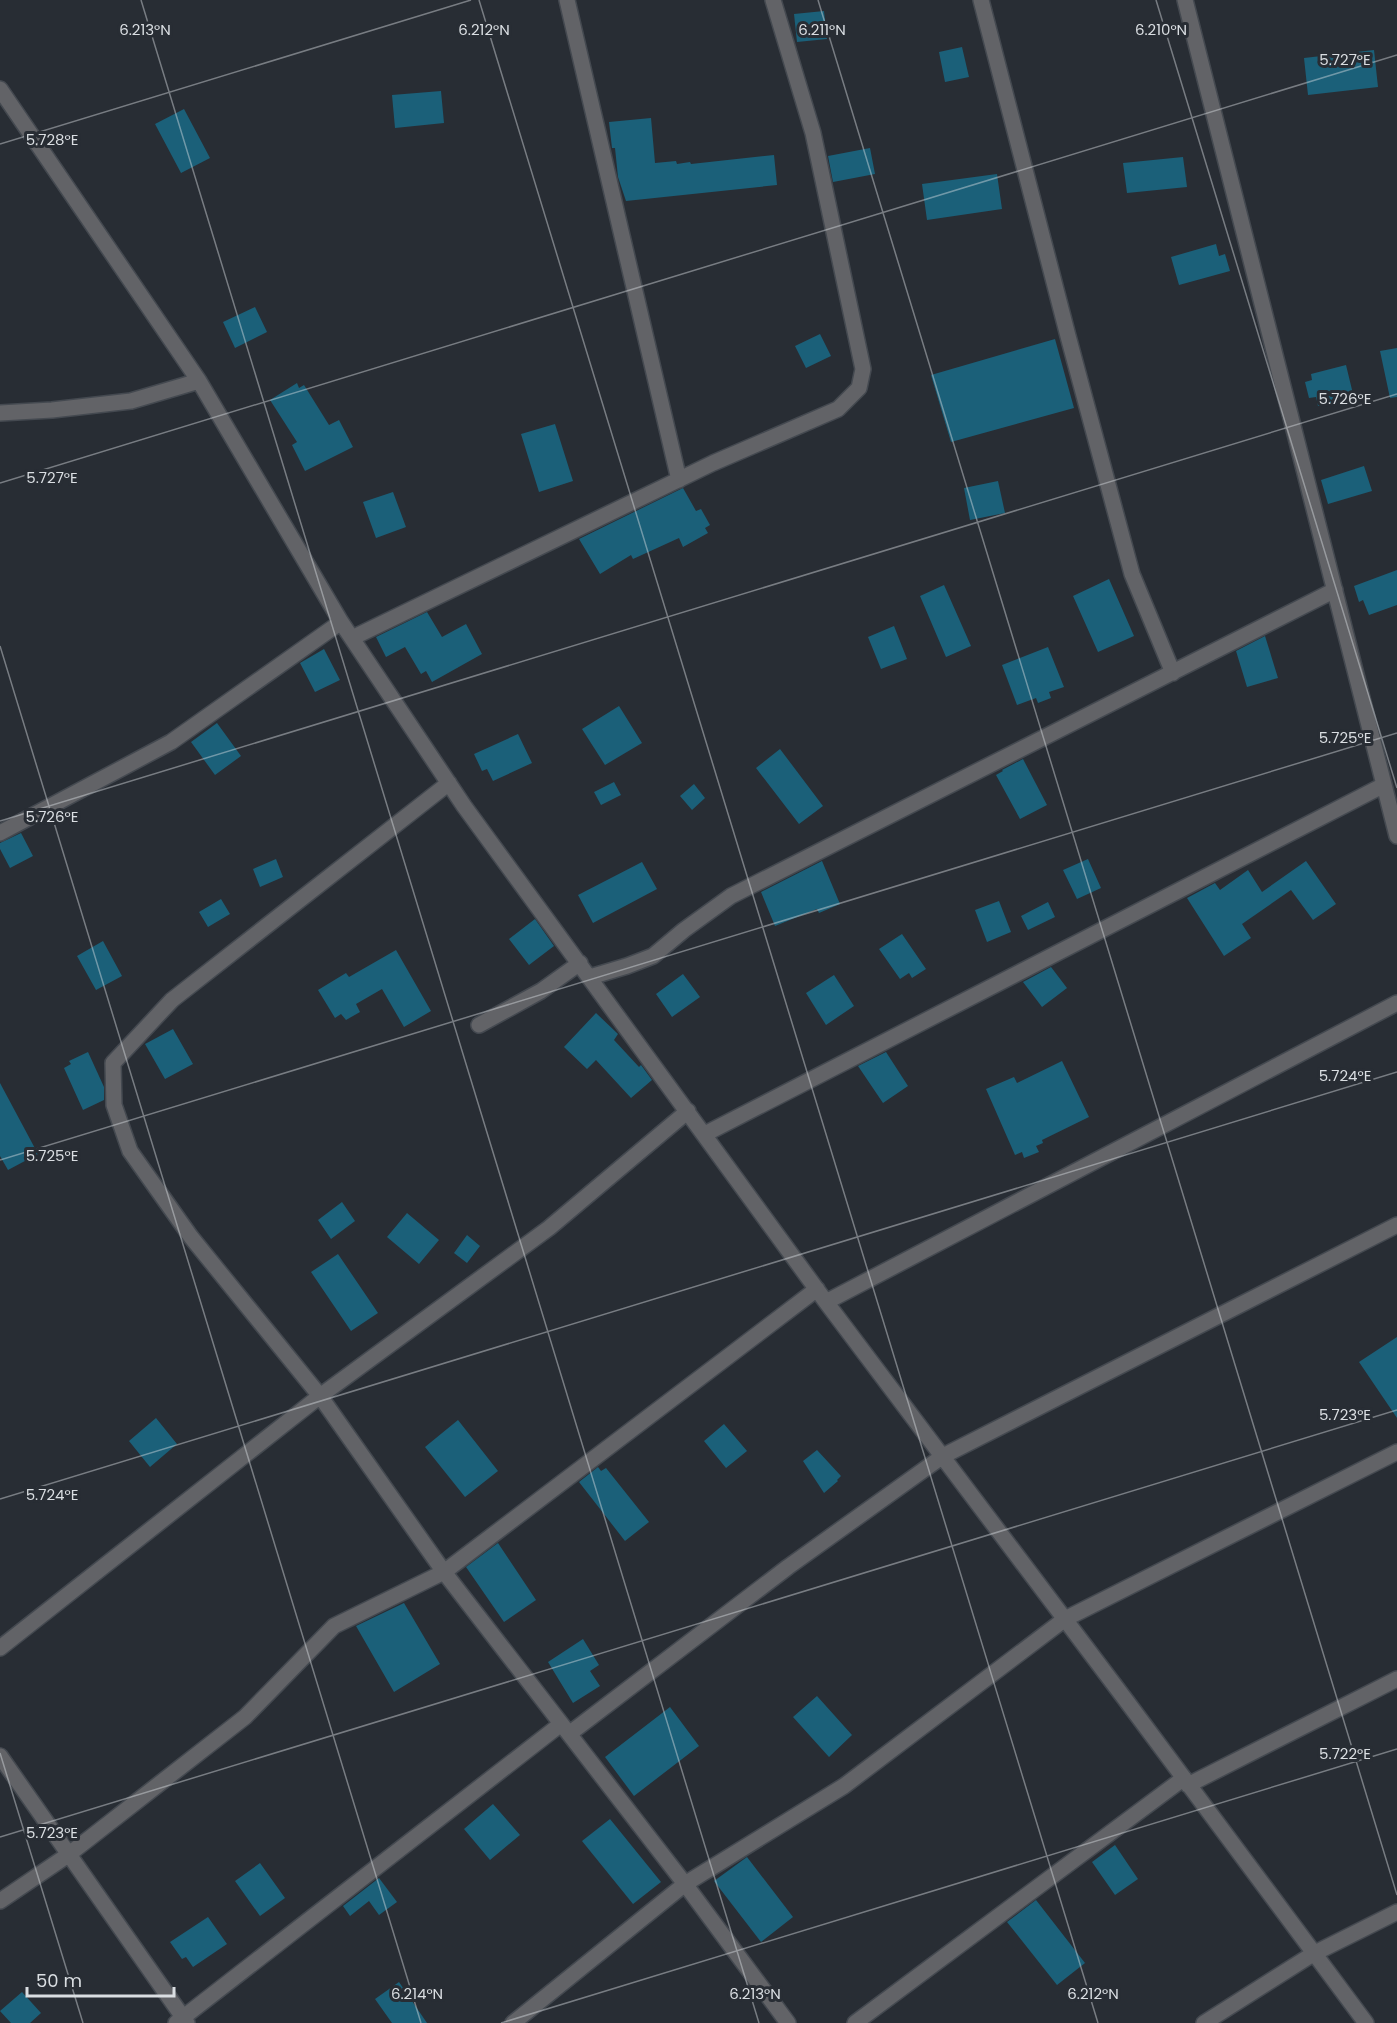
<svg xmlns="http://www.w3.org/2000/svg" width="1397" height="2023" font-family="Poppins,sans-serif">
<rect width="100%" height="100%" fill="#282d34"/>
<!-- building -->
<path fill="#1b6079" d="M824,11L827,39L797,42L794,14Z
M962,47L969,77L945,82L939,52Z
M1374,50L1378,87L1308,95L1304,58Z
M441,91L444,123L395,128L392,95Z
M184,109L210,158L181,173L155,124Z
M651,118L655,163L676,161L677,164L690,162L691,164L774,155L777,185L626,201L618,177L615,148H612L609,122Z
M870,148L875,174L833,182L828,156Z
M1183,157L1187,187L1127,193L1123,163Z
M997,174L1002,209L927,220L922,184Z
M1216,244L1219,256L1225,254L1230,271L1179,285L1171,257Z
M255,307L267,332L235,348L223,322Z
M820,334L831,356L806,368L795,346Z
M1055,339L1074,408L951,442L931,375Z
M1397,348V397L1390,398L1380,351Z
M1346,365L1354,398L1318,406L1316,397L1309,398L1305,382L1312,380L1311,374Z
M297,383L299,388L304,385L329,425L339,420L353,447L305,471L292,445L297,442L270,400Z
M555,424L573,481L539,492L521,434Z
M1364,466L1372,491L1328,504L1321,480Z
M998,481L1005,513L970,520L964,488Z
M683,488L696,511L701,509L710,525L705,528L708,533L683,547L679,538L633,559L631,555L600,574L579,539Z
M393,492L406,527L376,538L363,502Z
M1397,570V605L1369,615L1363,600L1359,602L1354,586Z
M1109,579L1134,636L1098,652L1073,596Z
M944,585L971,646L946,657L920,596Z
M427,612L442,637L466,624L482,654L432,682L426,671L421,674L405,647L386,657L376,637Z
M894,626L907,659L881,669L868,637Z
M1265,636L1278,678L1247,687L1236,651Z
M1048,647L1064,687L1049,692L1051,698L1038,703L1036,698L1017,705L1002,665Z
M324,649L340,680L315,692L300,663Z
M619,706L642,743L605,765L582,729Z
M217,723L241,756L215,775L191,742Z
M518,734L532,763L493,781L487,769L482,771L474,754Z
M780,749L823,806L799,824L756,768Z
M1023,759L1047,805L1020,819L996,775L1003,771L1002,770Z
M614,782L621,795L601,805L594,792Z
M694,784L705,798L692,810L680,796Z
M21,833L33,856L10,868L0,849V843Z
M276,859L283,877L260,887L253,869Z
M1088,859L1101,888L1077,899L1063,870Z
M822,861L840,904L819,913L817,909L775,926L761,892Z
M1306,861L1336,904L1313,920L1291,890L1242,924L1251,938L1224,956L1187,898L1215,883L1220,890L1248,870L1262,892Z
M642,862L657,889L593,923L578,895Z
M221,899L230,914L208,927L199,912Z
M999,901L1011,932L987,942L975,910Z
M1048,902L1055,917L1028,930L1021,916Z
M535,919L554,946L529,965L509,939Z
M902,934L926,969L912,978L909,973L900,979L879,949Z
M103,941L122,976L96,990L77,956Z
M396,950L431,1011L404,1027L382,989L356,1004L360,1012L346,1020L341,1014L335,1018L318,990L346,973L349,977Z
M1051,967L1067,988L1042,1007L1023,982Z
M683,974L700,997L672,1017L656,994Z
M834,975L854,1006L826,1025L806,993Z
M596,1013L618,1034L614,1040L639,1067L641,1065L652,1080L631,1098L596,1060L587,1069L564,1047Z
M173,1029L193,1064L165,1079L145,1044Z
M88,1052L104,1087V1100L83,1110L64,1068L71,1064L69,1061Z
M886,1052L908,1086L883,1103L858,1066Z
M1062,1061L1089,1117L1042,1140L1043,1143L1036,1146L1039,1152L1024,1158L1022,1152L1015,1155L986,1089L1014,1077L1017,1083Z
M0,1083L38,1154L8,1170L0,1156Z
M342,1202L355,1221L331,1239L318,1220Z
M407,1213L439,1240L419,1264L387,1237Z
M467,1235L480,1246L467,1263L454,1253Z
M338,1254L378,1313L351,1331L311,1272Z
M1397,1337V1418L1359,1362Z
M156,1418L177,1444L150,1467L129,1441Z
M458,1420L498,1471L465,1497L425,1447Z
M724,1424L747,1451L726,1468L704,1441Z
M817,1450L841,1476L837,1480L838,1481L824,1493L803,1461Z
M598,1467L601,1471L606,1468L649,1522L625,1541L579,1482Z
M498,1543L536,1600L504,1622L466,1567Z
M404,1603L440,1664L394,1692L356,1626Z
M583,1639L599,1665L590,1671L600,1686L573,1703L548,1662Z
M817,1696L852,1735L829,1757L793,1717Z
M670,1707L699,1746L634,1796L605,1757Z
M493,1804L520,1835L490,1860L464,1829Z
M610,1819L661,1882L633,1904L582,1841Z
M1115,1845L1138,1879L1115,1895L1092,1862Z
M747,1857L793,1917L761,1942L714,1881Z
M260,1863L285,1898L260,1916L235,1881Z
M379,1878L397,1902L379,1915L369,1901L350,1916L343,1906Z
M1036,1900L1085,1963L1057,1985L1007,1922Z
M208,1917L227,1944L193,1967L186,1957L182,1959L170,1942Z
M399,1982L427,2023H392L375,1999Z
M22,1992L41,2013L30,2023H11L0,2011Z"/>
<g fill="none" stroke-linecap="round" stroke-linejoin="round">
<defs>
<path id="street" d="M567,0L679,480
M981,0L1068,336L1132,574L1173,673
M1185,0L1397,836
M0,89L199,381L341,622L464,806L826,1302L1128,1703L1366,2023
M0,413L52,410L131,401L199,381
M352,638L713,463L838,409L859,388L863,369L813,133L773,0
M449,783L172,1000L113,1063L114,1105L130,1151L191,1237L320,1396L444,1572L817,1289
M0,833L171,742L341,622
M590,977L627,966L653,956L684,930L731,896L1335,590
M479,1025L541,991L580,963
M705,1134L1384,785
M826,1302L1397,1003
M0,1648L320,1396L549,1228L688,1111
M569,1734L788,1567L943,1456L1397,1225
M0,1756L187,2023
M1188,1785L1397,1679
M0,1901L68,1855L245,1717L334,1626L444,1572L685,1884L788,2023
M176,2023L561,1724
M513,2023L685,1884L844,1786L1065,1619L1397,1452
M855,2023L1184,1778
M1204,2023L1313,1954L1397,1912"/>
</defs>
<!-- street casing -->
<use href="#street" stroke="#444950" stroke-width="18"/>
<!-- street -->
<use href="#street" stroke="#626367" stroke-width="15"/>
</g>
<!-- ticks -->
<path fill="none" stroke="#dadee2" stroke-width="1.5" stroke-opacity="0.45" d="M141,0L759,2023M479,0L1098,2023M818,0L1397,1895M1156,0L1397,788M0,144L471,0M0,483L1397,55M0,646L421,2023M0,821L1397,394M0,1160L1397,733M0,1499L1397,1072M0,1753L83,2023M0,1837L1397,1410M501,2023L1397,1749"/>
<g font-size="15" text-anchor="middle" fill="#dadee2" stroke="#282d34" stroke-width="6" stroke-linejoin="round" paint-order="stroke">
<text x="145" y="35">6.213°N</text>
<text x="484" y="35">6.212°N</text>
<text x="822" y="35">6.211°N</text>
<text x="1161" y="35">6.210°N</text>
<text x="1345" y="65">5.727°E</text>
<text x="52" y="145">5.728°E</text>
<text x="1345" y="404">5.726°E</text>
<text x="52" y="483">5.727°E</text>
<text x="1345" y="743">5.725°E</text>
<text x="52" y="822">5.726°E</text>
<text x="1345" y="1081">5.724°E</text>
<text x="52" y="1161">5.725°E</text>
<text x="1345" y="1420">5.723°E</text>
<text x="52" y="1500">5.724°E</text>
<text x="1345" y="1759">5.722°E</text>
<text x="52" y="1838">5.723°E</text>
<text x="417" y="1999">6.214°N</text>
<text x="755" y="1999">6.213°N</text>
<text x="1093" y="1999">6.212°N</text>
</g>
<!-- scale -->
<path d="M27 1987v9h147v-9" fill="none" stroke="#dadee2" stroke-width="3"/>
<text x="36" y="1987" font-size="18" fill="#dadee2" stroke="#282d34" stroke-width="4.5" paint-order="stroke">50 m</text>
</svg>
